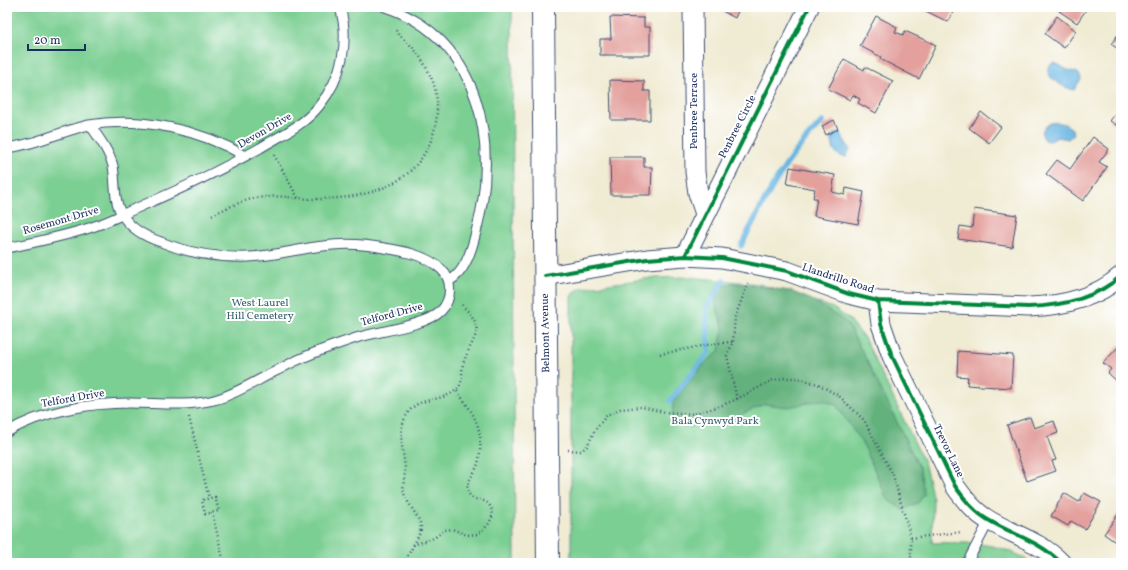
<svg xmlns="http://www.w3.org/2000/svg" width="1128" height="570" font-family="Vollkorn,serif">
<rect width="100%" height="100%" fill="#fff"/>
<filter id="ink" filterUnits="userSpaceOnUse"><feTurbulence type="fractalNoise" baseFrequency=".025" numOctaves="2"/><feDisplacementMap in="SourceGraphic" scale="8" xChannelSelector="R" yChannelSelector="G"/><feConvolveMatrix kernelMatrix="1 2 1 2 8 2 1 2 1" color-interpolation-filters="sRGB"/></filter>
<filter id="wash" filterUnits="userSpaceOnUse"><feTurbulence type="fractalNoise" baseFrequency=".012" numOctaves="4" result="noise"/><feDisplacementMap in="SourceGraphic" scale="16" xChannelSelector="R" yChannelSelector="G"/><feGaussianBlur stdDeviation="0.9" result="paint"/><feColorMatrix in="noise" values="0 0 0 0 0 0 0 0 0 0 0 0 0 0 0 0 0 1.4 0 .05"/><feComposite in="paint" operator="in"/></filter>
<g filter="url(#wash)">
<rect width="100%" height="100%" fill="#f0ebd3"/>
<!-- green -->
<path fill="#7bcf93" stroke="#4b7f78" d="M7,7H512L515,563H7Z
M690,277L759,284L794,294L833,308L850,320L865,339L924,462L933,499L932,543C968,542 1002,542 1032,563H571V297L574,292L581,288L651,278Z"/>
<!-- forest -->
<path fill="#64b27d" stroke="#40706e" d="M732,283L790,291L812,300L847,323L864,355L920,469L924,494L919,502L903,510L887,499L864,446L836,405L822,400L788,407L764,404L716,426H679L672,418L673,403L679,394L704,364L719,351L723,327L715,302L722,287Z"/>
<!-- water -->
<path fill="#67b6e2" stroke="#4172a0" d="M1053,63C1060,64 1063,68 1068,70C1075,73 1079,70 1081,79L1074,90C1065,88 1054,82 1048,74L1049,66Z
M1056,122L1065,124L1072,129L1074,134L1068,139L1058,137L1050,141L1045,140L1042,135L1043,129L1050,123Z
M839,132L850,149L846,157L840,156L834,151L831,136Z"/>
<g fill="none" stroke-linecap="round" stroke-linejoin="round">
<!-- stream -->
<path stroke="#67b6e2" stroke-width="5.5" d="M741,246C764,200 785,158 822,122
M670,401L709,352L706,309L724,281"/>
</g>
<g id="blocks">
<!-- building -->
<path fill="#e3a09d" d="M715,7H740L735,18Z
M923,7H956L948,22L922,9Z
M1061,7H1088L1077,23L1059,11Z
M876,16L897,27L895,32L903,35L905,31L936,45L919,79L880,59L881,57L860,46Z
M1057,16L1076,31L1064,48L1045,34Z
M610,17L644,18V27H650V55H600V39H611Z
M1120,32L1121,33V51L1111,44Z
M844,59L864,70L865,67L893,81L876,113L858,103L860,99L853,95L850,100L828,89Z
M610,80L644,81V91H650V120H611Z
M1121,105V135L1118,133L1121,128L1110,121Z
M981,112L1001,127L989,143L969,128Z
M834,120L838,129L826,135L822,126Z
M1093,137L1109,149L1099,162L1107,167L1083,201L1046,174L1057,160L1070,169Z
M610,157H644V167H652L651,195H611Z
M790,167L835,175L832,192L845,195L846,188L864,192L858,224L814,216L817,198H813L815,189L787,184Z
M974,209L1017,215L1012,247L958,239L960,226L972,228Z
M1120,345L1121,346V385L1108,373L1111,369L1103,363Z
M958,351L1013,355L1011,388L967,385L968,377L957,376Z
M1030,417L1034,428L1054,421L1058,433L1047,437L1056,460L1052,461L1056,471L1027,481L1007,425Z
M1064,493L1079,502L1084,493L1101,502L1085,529L1071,521L1068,526L1051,516Z
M1121,510V546L1104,534Z"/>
</g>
</g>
<g filter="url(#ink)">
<use href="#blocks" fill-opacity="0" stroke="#3b4b70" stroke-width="1"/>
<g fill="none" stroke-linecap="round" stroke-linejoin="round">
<defs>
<path id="lane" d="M385,7C481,38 500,145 476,232C472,249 465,273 449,281
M7,148C35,145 61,131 89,125C140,116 201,130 245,156
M7,248C36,242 67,236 95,226C110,221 123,214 137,208C179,190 220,171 260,148C281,135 303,126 319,106C342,78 350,42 340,7
M7,432C42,411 89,403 130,403C158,403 186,407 214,400C237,394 257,380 278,370C303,356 329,347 356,338C377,331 427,326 441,311C452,299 453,280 441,269C426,255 403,251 384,248C364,244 344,243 323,246C298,249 274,256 249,257C220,258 188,253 161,242C146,237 132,230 123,216C113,202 116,183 113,166C109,151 99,138 90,125
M967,563L989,521"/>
<path id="street" d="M693,7L695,172L698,193L705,214
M685,256L809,7
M545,276L647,259L685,256L722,258L787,271L849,294L878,301L1028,307C1062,306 1095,299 1121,276
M878,301L881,324L892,356L955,486C965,500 975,513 990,521C1014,535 1041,542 1061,563"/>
<path id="primary" d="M543,7L548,563"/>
</defs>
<!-- lane casing -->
<use href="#lane" stroke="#3b4b70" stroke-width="11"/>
<!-- street casing -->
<use href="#street" stroke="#3b4b70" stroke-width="21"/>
<!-- primary casing -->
<use href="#primary" stroke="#3b4b70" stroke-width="24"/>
<!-- path -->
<path stroke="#3b4b70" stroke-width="2.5" stroke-dasharray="1 3" stroke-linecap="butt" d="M274,155L298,198
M212,215C229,207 246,198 266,197C282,195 298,199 314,199C359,199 407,190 428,147C438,127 440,103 433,82C428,70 422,58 413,48C407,41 399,37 395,28
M660,354C684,350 709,343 733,342
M737,399L727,356L733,342L735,317L748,283
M189,417L209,498
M568,450L581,451L587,446L595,430L607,415L620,409L641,407L665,412L693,414L718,407L737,399L773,380L785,378H797L818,384L839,396L864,420L893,475L911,538V563
M215,497L219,511L205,514L202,500Z
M212,512L224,563
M911,538L961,532
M413,545L434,538L445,530L452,529L467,535L478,534L488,525L493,515C491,503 486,500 474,499C459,488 474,476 478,464C480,455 481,445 480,436C478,419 467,404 456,390
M404,563C407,556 421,534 421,528C421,518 407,504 404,493C402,485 405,477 405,469C404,452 397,433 405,418C416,394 440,404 456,390C464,384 461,373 463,364C473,334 489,331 460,303"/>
<!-- lane -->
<use href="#lane" stroke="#fff" stroke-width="9"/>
<!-- street -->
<use href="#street" stroke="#fff" stroke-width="19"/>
<!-- primary -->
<use href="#primary" stroke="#fff" stroke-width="22"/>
<defs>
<path id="cycleway" d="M685,256L809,7
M545,276L647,259L685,256L722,258L787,271L849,294L878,301L1028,307C1062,306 1095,299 1121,276
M878,301L881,324L892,356L955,486C965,500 975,513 990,521C1014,535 1041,542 1061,563"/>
</defs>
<!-- cycleway casing -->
<use href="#cycleway" stroke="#fff" stroke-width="6"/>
<!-- cycleway -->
<use href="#cycleway" stroke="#00873e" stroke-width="4"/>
</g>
</g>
<g text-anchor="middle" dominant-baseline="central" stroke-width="4" stroke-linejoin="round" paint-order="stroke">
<!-- street labels -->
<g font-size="11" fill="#1b2f5e" stroke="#fff">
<text transform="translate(694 111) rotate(-90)">Penbree Terrace</text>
<text transform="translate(738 127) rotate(-63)">Penbree Circle</text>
<text transform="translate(265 131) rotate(-30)">Devon Drive</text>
<text transform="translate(61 221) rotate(-16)">Rosemont Drive</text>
<text transform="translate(838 279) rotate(18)">Llandrillo Road</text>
<text transform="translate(392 315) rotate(-15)">Telford Drive</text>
<text transform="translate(546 333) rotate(-91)">Belmont Avenue</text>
<text transform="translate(73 399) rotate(-10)">Telford Drive</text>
<text transform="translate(948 451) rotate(64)">Trevor Lane</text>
</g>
<!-- park labels -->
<g font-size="11" fill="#385f6e" stroke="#fff">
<text x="260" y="303">West Laurel<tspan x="260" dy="13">Hill Cemetery</tspan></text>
<text x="715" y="421">Bala Cynwyd Park</text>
</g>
</g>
<!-- margin -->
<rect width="1128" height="570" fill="none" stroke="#fff" stroke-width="24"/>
<!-- scale -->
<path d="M28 44v6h57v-6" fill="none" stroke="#1b2f5e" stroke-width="2"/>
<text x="34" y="44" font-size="12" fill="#1b2f5e" stroke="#ffffff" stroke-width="3" paint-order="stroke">20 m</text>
</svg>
